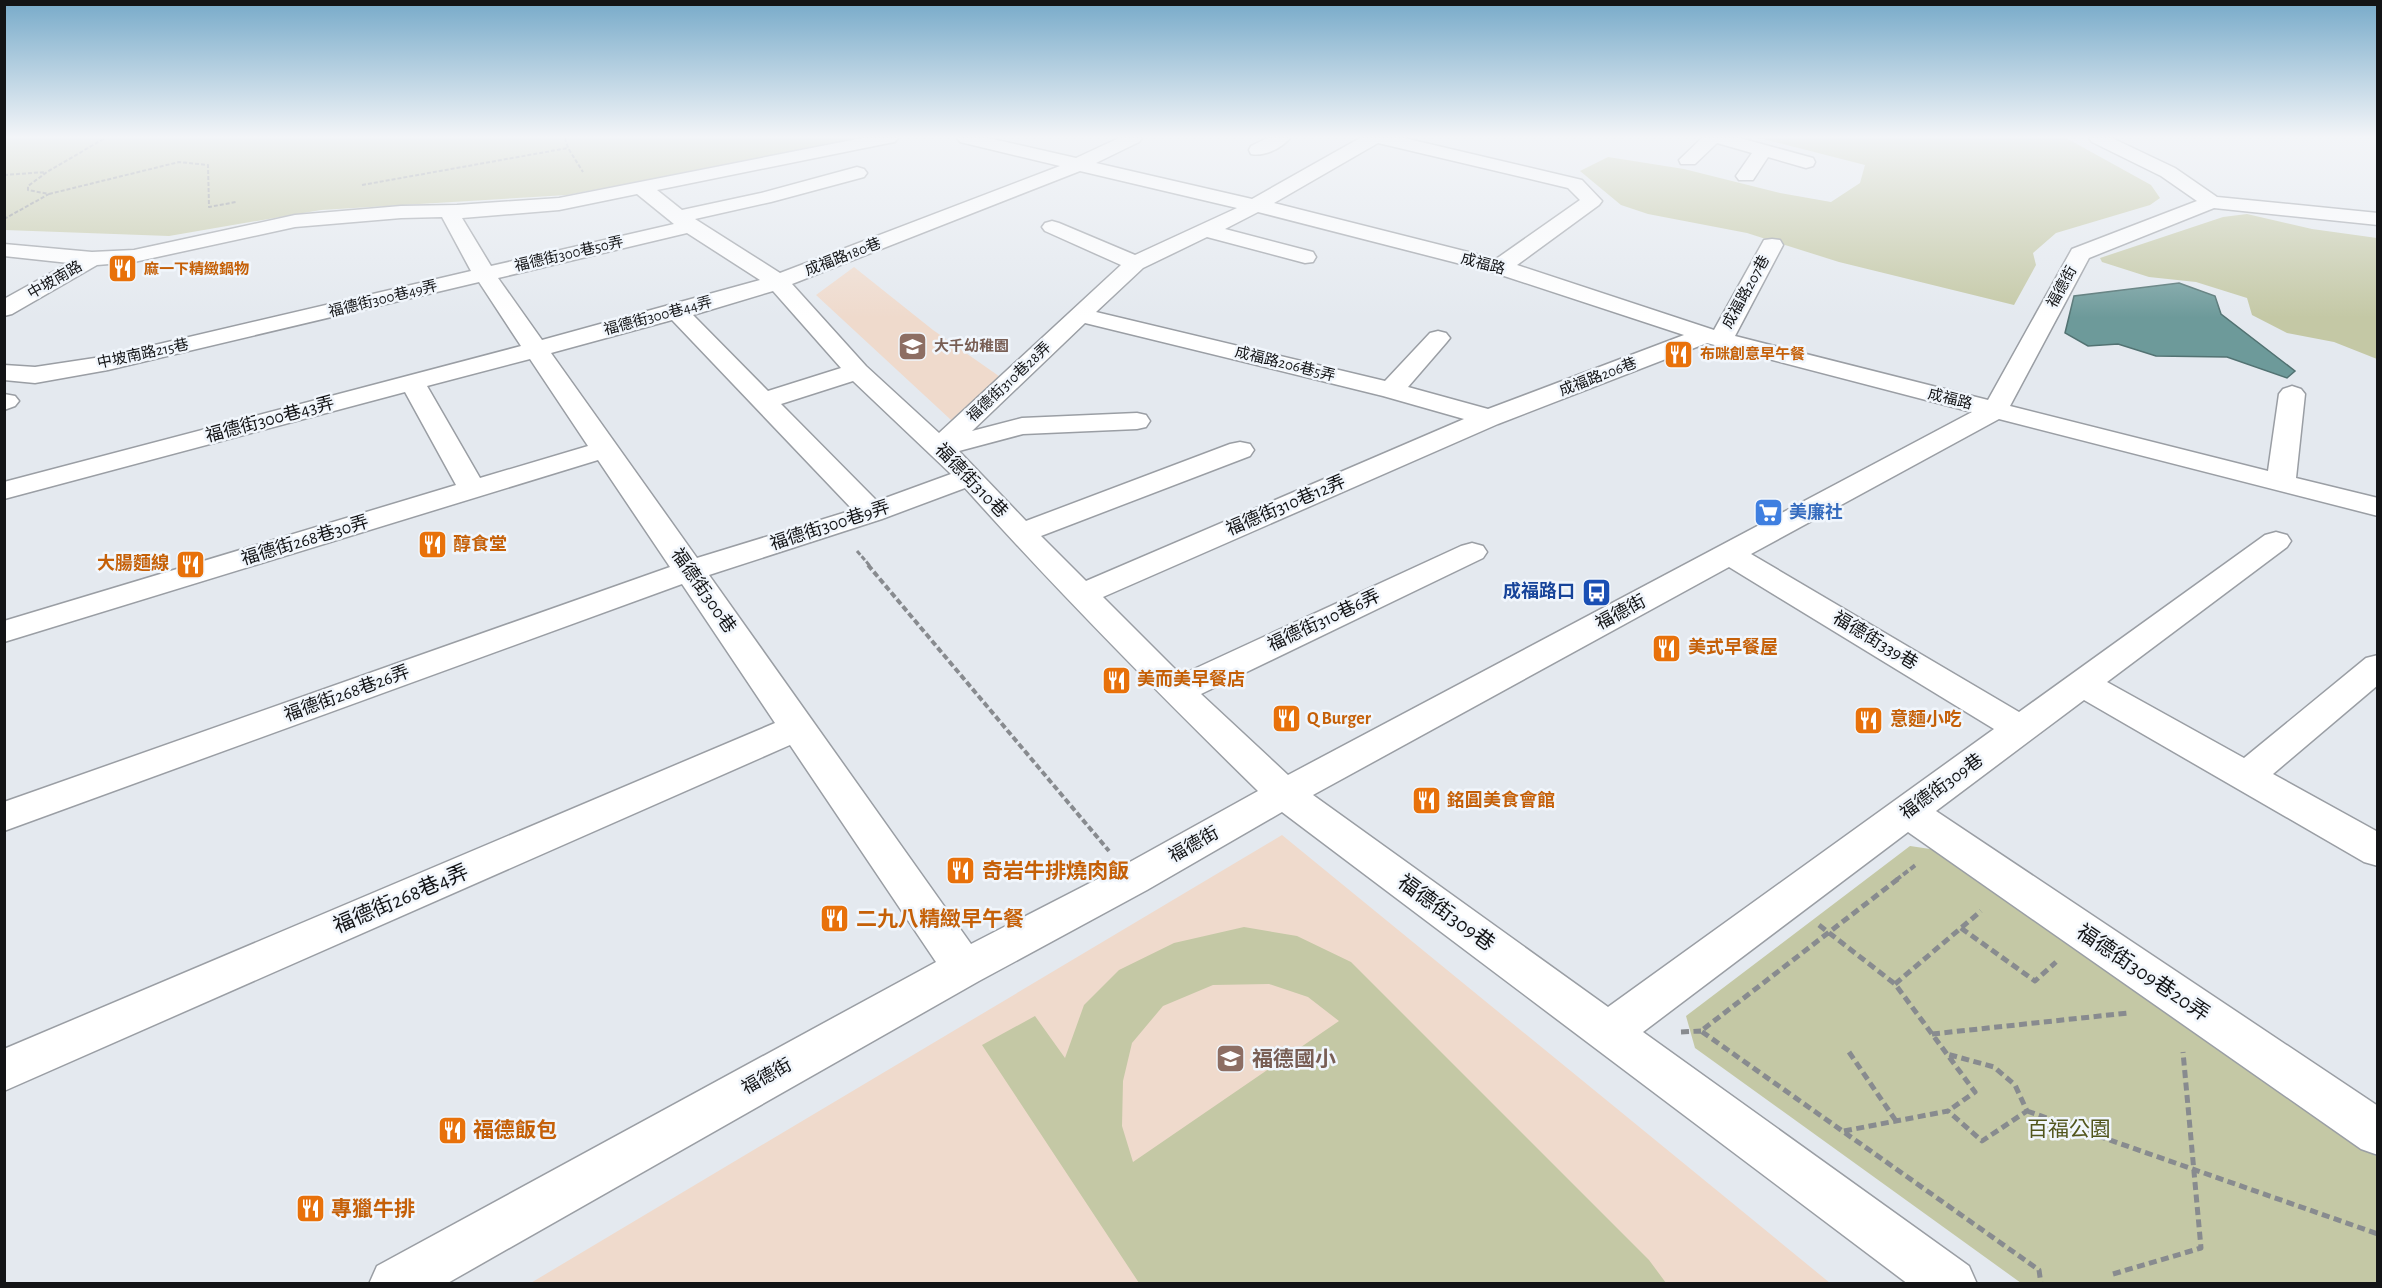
<svg xmlns="http://www.w3.org/2000/svg" width="2382" height="1288" font-family="'Alegreya Sans','Noto Sans TC',sans-serif">
<rect width="100%" height="100%" fill="#e4e9ef"/>
<!-- education -->
<path fill="#efdacc" d="M854,267L933,330L1016,388L964,432L816,295Z
M1282,835L1830,1283L529,1284Z"/>
<!-- green -->
<path fill="#c4c8a5" fill-rule="evenodd" d="M5,138H869L567,195L321,210L169,236L5,230Z
M1759,138H2066L2151,185L2160,198L2150,205L2056,233L2033,253L2036,265L2014,305L1839,262L1747,233L1648,214L1621,205L1580,171L1608,157L1684,169L1780,193L1831,202L1860,183L1865,165Z
M2247,214L2312,229L2377,238V359L2334,342L2287,333L2252,315L2247,298L2196,282L2149,277L2102,262L2100,258L2223,217Z
M1910,846L1937,850L2377,1157V1283H2021L1695,1048L1686,1016Z
M1244,927L1297,936L1351,962L1649,1260L1666,1283H1139L982,1045L1035,1016L1065,1058L1084,1005L1119,970L1174,943ZM1269,984L1308,997L1339,1021L1133,1162L1122,1126L1123,1081L1132,1043L1163,1006L1213,985Z"/>
<!-- water -->
<path fill="#6d9a9a" stroke="#527272" stroke-width="1.5" d="M2179,283L2215,296L2221,314L2295,371L2287,378L2227,357L2156,356L2118,344L2088,346L2065,333L2074,296Z"/>
<g fill="none" stroke-linecap="round" stroke-linejoin="round">
<defs>
<path id="minor" d="M862,138H898L895,142L889,143L657,190L682,210L761,193L857,167L864,169L867,173L864,177L771,202L695,219L780,273L1060,166L960,142L957,138H988L1076,158L1119,138H1142L1139,142L1096,163L1252,199L1360,138H1404L1582,180L1602,201L1599,205L1517,265L1714,330L1764,240L1772,239L1780,240L1783,245L1735,336L1988,400L2072,249L2197,201L2161,176L2092,142L2089,138H2112L2175,168L2217,197L2378,213V225L2214,208L2089,258L2010,406L2268,471L2279,394L2283,389L2292,386L2301,389L2305,394L2296,478L2378,498V516L1999,419L1751,554L2019,712L2265,535L2276,532L2287,535L2291,541L2287,547L2107,682L2244,758L2366,658L2378,655V685L2273,774L2378,832V866L2364,862L2084,700L1936,811L2378,1106V1155L2361,1149L1908,832L1643,1032L1969,1266L1977,1284H1908L1282,812L1147,890L979,981L446,1284H369L377,1266L936,962L790,745L4,1091V1049L775,723L682,584L4,831V802L670,567L598,460L4,642V621L456,485L405,392L4,499V482L521,346L479,282L108,370L35,383L4,380V365L35,367L108,356L471,271L442,217L401,218L295,227L134,262L97,265L12,314L4,316V299L69,263L4,256V244L92,252L134,250L295,215L401,206L457,205L559,198ZM1378,143L1568,188L1580,200L1496,259L1274,203ZM1080,171L1237,208L1135,255L1059,223L1052,221L1045,223L1042,227L1045,231L1121,265L939,433L866,366L792,284ZM637,194L674,224L491,266L462,218L559,210ZM1258,212L1492,272L1684,335L1488,409L1408,387L1446,343L1450,338L1446,333L1438,331L1430,333L1385,381L1096,312L1143,268L1207,237L1305,263L1313,262L1316,257L1313,252L1225,229ZM687,233L760,280L542,340L498,278ZM773,291L841,368L768,391L693,315ZM672,320L853,510L697,558L551,353ZM1085,323L1383,396L1464,419L1086,581L1041,536L1250,456L1254,450L1250,444L1240,442L1230,444L1026,521L959,451L1023,434L1137,429L1146,427L1150,421L1146,415L1137,413L1022,418L972,431ZM1707,343L1972,412L1288,775L1201,694L1483,558L1487,552L1483,546L1472,543L1461,546L1181,675L1103,597L1498,424ZM530,359L588,446L480,478L427,386ZM853,381L951,474L877,501L781,404ZM965,488C1059,593 1158,693 1258,791L1119,868L971,944L709,575L882,519ZM1729,567L1994,729L1608,1007L1313,795Z
M1267,138H1290C1282,148 1264,157 1251,154L1249,150L1251,146Z
M1702,138H1740L1813,158L1815,162L1813,166L1806,168L1768,157L1753,180H1739L1736,176L1752,153L1717,143L1695,164H1681L1679,160Z
M4,394L15,396L19,401L15,406L4,410Z"/>
</defs>
<!-- minor casing -->
<use href="#minor" stroke="#9a9ea4" stroke-width="3"/>
<!-- path-far3 -->
<path stroke="#888b8f" stroke-width="2" stroke-dasharray="4 2" stroke-linecap="butt" d="M565,138L568,148L583,172
M4,175L46,172
M362,185L568,148
M49,194L179,162L208,165L209,207L236,202
M4,219L49,194L28,190V186L47,172L105,138"/>
<!-- path-far2 -->
<path stroke="#888b8f" stroke-width="3" stroke-dasharray="5 2" stroke-linecap="butt" d="M857,551L870,566"/>
<!-- path-far1 -->
<path stroke="#888b8f" stroke-width="4" stroke-dasharray="6 3" stroke-linecap="butt" d="M868,565L1109,851
M1896,880L1917,864"/>
<!-- path -->
<path stroke="#888b8f" stroke-width="5" stroke-dasharray="8 4.5" stroke-linecap="butt" d="M1898,879L1701,1031L2039,1270L2041,1284
M1819,925L1895,984L1975,1092L1948,1111
M1961,928L2035,981L2056,962
M1895,984L1981,911
M1681,1032L1701,1031
M1932,1034L2128,1013
M1849,1052L1896,1121
M2027,1111L2378,1234
M1844,1131L1948,1111L1982,1141L2027,1111L2015,1085L1994,1067L1947,1054
M2113,1274L2201,1248L2183,1052"/>
<!-- minor -->
<use href="#minor" fill="#fff" fill-rule="evenodd"/>
</g>
<!-- sky -->
<linearGradient id="sky" x2="0" y2="1"><stop stop-color="#77aac9"/><stop offset="0.43" stop-color="#f3f5f8"/><stop offset="1" stop-color="#f3f5f8" stop-opacity="0"/></linearGradient>
<rect width="2382" height="318" fill="url(#sky)"/>
<!-- icons -->
<defs>
<symbol id="restaurant-square" viewBox="-11 -11 22 22"><rect x="-9" y="-9" width="18" height="18" rx="4" fill="#e8710a" stroke="#f1f6fc"/><path d="M-5-6h1v4h1v-4h1v4h1v-4h1v5L-1.5 .5V6h-2V.5L-5-1ZM5-6V6H3V1.5H1.5Q1.5-4 5-6Z" fill="#fff"/></symbol>
<symbol id="school-square" viewBox="-11 -11 22 22"><rect x="-9" y="-9" width="18" height="18" rx="4" fill="#8d6e63" stroke="#f1f6fc"/><path d="M0-5L7-2L0 1L-7-2ZM-4 1L0 2.5L4 1V4Q0 6-4 4Z" fill="#fff"/></symbol>
<symbol id="supermarket-square" viewBox="-11 -11 22 22"><rect x="-9" y="-9" width="18" height="18" rx="4" fill="#3f7fe0" stroke="#f1f6fc"/><path d="M-6-5.5h2.5l.6 2H6L4.5 2H-2.5L-4.4-4H-6ZM-1.5 3.2a1.3 1.3 0 1 0 .1 0ZM3 3.2a1.3 1.3 0 1 0 .1 0Z" fill="#fff"/></symbol>
<symbol id="bus-square" viewBox="-11 -11 22 22"><rect x="-9" y="-9" width="18" height="18" rx="4" fill="#1a4fb4" stroke="#f1f6fc"/><path d="M-5-6H5V4H4V6H2V4H-2V6H-4V4H-5ZM-3.5-4V0h7V-4ZM-3.5 1.2v1.5H-2V1.2ZM2 1.2v1.5H3.5V1.2Z" fill="#fff"/></symbol>
</defs>
<g fill-rule="evenodd">
<use href="#restaurant-square" x="106" y="252" width="33" height="33"/>
<use href="#school-square" x="896" y="330" width="33" height="33"/>
<use href="#restaurant-square" x="1662" y="338" width="33" height="33"/>
<use href="#supermarket-square" x="1752" y="496" width="33" height="33"/>
<use href="#restaurant-square" x="416" y="528" width="33" height="33"/>
<use href="#restaurant-square" x="174" y="548" width="33" height="33"/>
<use href="#bus-square" x="1580" y="576" width="33" height="33"/>
<use href="#restaurant-square" x="1650" y="632" width="33" height="33"/>
<use href="#restaurant-square" x="1100" y="664" width="33" height="33"/>
<use href="#restaurant-square" x="1270" y="702" width="33" height="33"/>
<use href="#restaurant-square" x="1852" y="704" width="33" height="33"/>
<use href="#restaurant-square" x="1410" y="784" width="33" height="33"/>
<use href="#restaurant-square" x="944" y="854" width="33" height="33"/>
<use href="#restaurant-square" x="818" y="902" width="33" height="33"/>
<use href="#school-square" x="1214" y="1042" width="33" height="33"/>
<use href="#restaurant-square" x="436" y="1114" width="33" height="33"/>
<use href="#restaurant-square" x="294" y="1192" width="33" height="33"/>
</g>
<g text-anchor="middle" dominant-baseline="central" stroke-width="5" stroke-linejoin="round" paint-order="stroke">
<!-- far-street labels -->
<g font-size="15" fill="#131416" stroke="#f1f6fc">
<text transform="translate(569 254) rotate(-13)">福德街300巷50弄</text>
<text transform="translate(843 257) rotate(-21)">成福路180巷</text>
<text transform="translate(1483 264) rotate(15)">成福路</text>
<text transform="translate(55 280) rotate(-30)">中坡南路</text>
<text transform="translate(2062 287) rotate(-61)">福德街</text>
<text transform="translate(1746 292) rotate(-61)">成福路207巷</text>
<text transform="translate(383 299) rotate(-14)">福德街300巷49弄</text>
<text transform="translate(658 316) rotate(-15)">福德街300巷44弄</text>
<text transform="translate(143 354) rotate(-12)">中坡南路215巷</text>
<text transform="translate(1285 364) rotate(14)">成福路206巷5弄</text>
<text transform="translate(1598 377) rotate(-21)">成福路206巷</text>
<text transform="translate(1009 382) rotate(-43)">福德街310巷28弄</text>
<text transform="translate(1950 399) rotate(14)">成福路</text>
</g>
<!-- far-food labels -->
<g font-size="15" font-weight="bold" fill="#c56008" stroke="#f1f6fc" text-anchor="start">
<text x="144" y="269">麻一下精緻鍋物</text>
<text x="1700" y="354">布咪創意早午餐</text>
</g>
<!-- far-education labels -->
<g font-size="15" font-weight="bold" fill="#785e54" stroke="#f1f6fc" text-anchor="start">
<text x="934" y="346">大千幼稚園</text>
</g>
<!-- street labels -->
<g font-size="18" fill="#131416" stroke="#f1f6fc">
<text transform="translate(270 420) rotate(-15)">福德街300巷43弄</text>
<text transform="translate(971 481) rotate(46)">福德街310巷</text>
<text transform="translate(1286 506) rotate(-23)">福德街310巷12弄</text>
<text transform="translate(830 526) rotate(-18)">福德街300巷9弄</text>
<text transform="translate(305 541) rotate(-17)">福德街268巷30弄</text>
<text transform="translate(703 591) rotate(55)">福德街300巷</text>
<text transform="translate(1621 613) rotate(-28)">福德街</text>
<text transform="translate(1324 621) rotate(-25)">福德街310巷6弄</text>
<text transform="translate(1875 641) rotate(31)">福德街339巷</text>
<text transform="translate(347 694) rotate(-20)">福德街268巷26弄</text>
<text transform="translate(1942 787) rotate(-36)">福德街309巷</text>
<text transform="translate(1194 845) rotate(-29)">福德街</text>
<text transform="translate(767 1077) rotate(-29)">福德街</text>
</g>
<!-- shop labels -->
<g font-size="18" font-weight="bold" fill="#366cbe" stroke="#f1f6fc" text-anchor="start">
<text x="1789" y="513">美廉社</text>
</g>
<!-- food labels -->
<g font-size="18" font-weight="bold" fill="#c56008" stroke="#f1f6fc" text-anchor="start">
<text x="453" y="545">醇食堂</text>
<text x="169" y="564" text-anchor="end">大腸麵線</text>
<text x="1688" y="648">美式早餐屋</text>
<text x="1137" y="680">美而美早餐店</text>
<text x="1307" y="719">Q Burger</text>
<text x="1890" y="720">意麵小吃</text>
<text x="1447" y="801">銘圓美食會館</text>
</g>
<!-- transit labels -->
<g font-size="18" font-weight="bold" fill="#164399" stroke="#f1f6fc" text-anchor="end">
<text x="1575" y="592">成福路口</text>
</g>
<!-- near-food labels -->
<g font-size="21" font-weight="bold" fill="#c56008" stroke="#f1f6fc" text-anchor="start">
<text x="982" y="871">奇岩牛排燒肉飯</text>
<text x="856" y="919">二九八精緻早午餐</text>
<text x="473" y="1130">福德飯包</text>
<text x="331" y="1209">專獵牛排</text>
</g>
<!-- near-street labels -->
<g font-size="21" fill="#131416" stroke="#f1f6fc">
<text transform="translate(401 899) rotate(-23)">福德街268巷4弄</text>
<text transform="translate(1446 913) rotate(36)">福德街309巷</text>
<text transform="translate(2143 973) rotate(34)">福德街309巷20弄</text>
</g>
<!-- near-education labels -->
<g font-size="21" font-weight="bold" fill="#785e54" stroke="#f1f6fc" text-anchor="start">
<text x="1252" y="1059">福德國小</text>
</g>
<!-- near-park labels -->
<g font-size="21" fill="#52561d" stroke="#f1f6fc">
<text x="2069" y="1129">百福公園</text>
</g>
</g>
<!-- border -->
<rect width="2382" height="1288" fill="none" stroke="#131416" stroke-width="12"/>
</svg>
